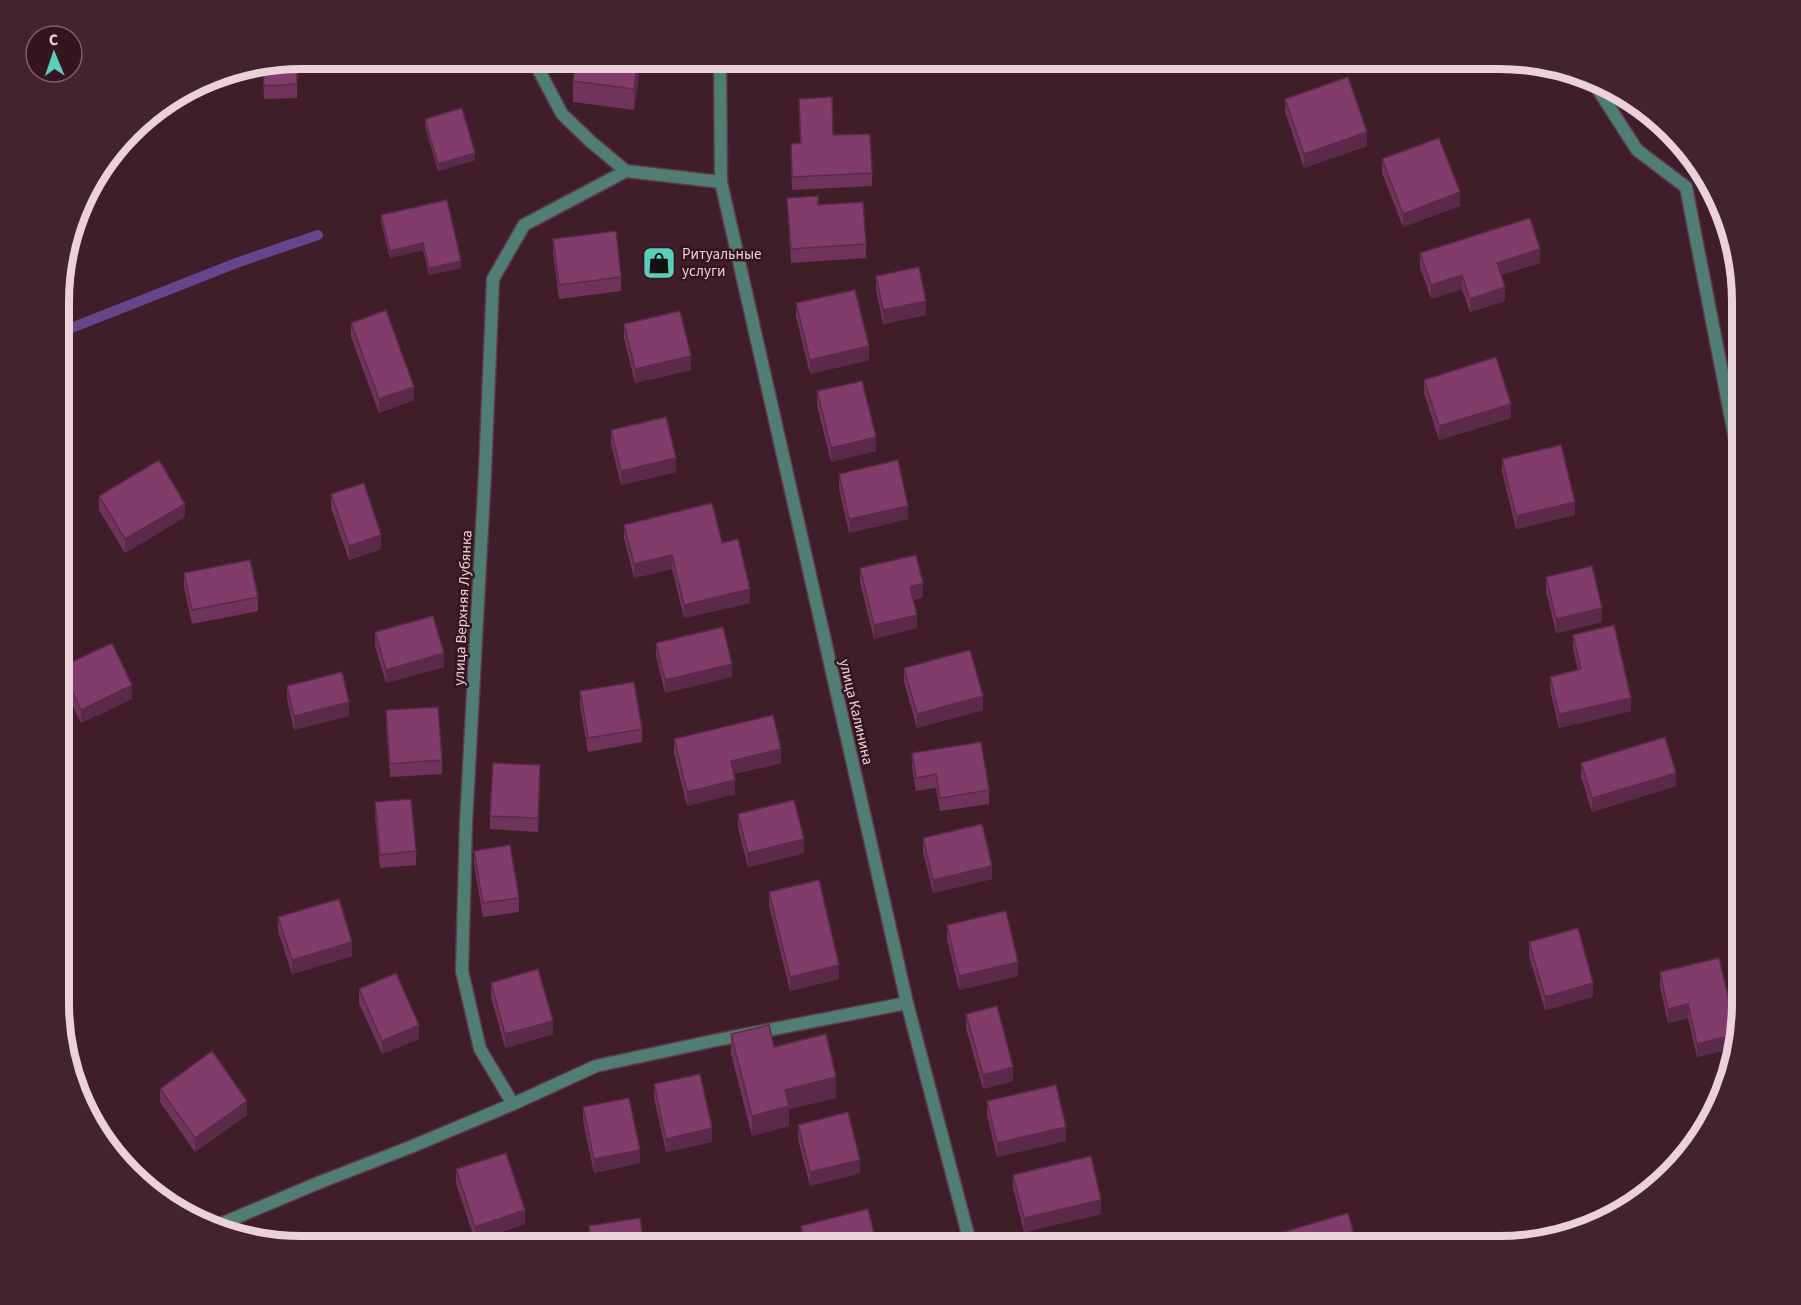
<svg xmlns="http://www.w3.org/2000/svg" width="1801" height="1305" font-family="'Source Sans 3',sans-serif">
<rect width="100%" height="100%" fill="#401e29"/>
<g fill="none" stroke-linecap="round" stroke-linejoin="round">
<!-- stream -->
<path stroke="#63468c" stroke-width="10" d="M61,332L239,262L318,235"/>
<defs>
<path id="service" d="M533,59L562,114L590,141
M211,1228L318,1183"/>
<path id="minor" d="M720,59L721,182L907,1003L971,1246
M1592,80L1637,150L1686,187L1742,475
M590,141L626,171L721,182
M513,1104L480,1049L462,971L466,823L485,472L493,279L524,225L626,171
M318,1183L413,1146L513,1104L596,1066L712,1041L907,1003"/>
</defs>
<!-- service casing -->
<use href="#service" stroke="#5b3b45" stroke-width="15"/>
<!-- minor casing -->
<use href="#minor" stroke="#5b3b45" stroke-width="15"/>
<!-- service -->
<use href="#service" stroke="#507d74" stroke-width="12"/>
<!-- minor -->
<use href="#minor" stroke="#507d74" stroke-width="12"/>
</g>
<!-- wall -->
<path fill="#70345c" d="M641,59L634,110L573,102V81Z
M773,59H819V66L773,68Z
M297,60V98L264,99L263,66Z
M799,99L833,135L872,173V186L792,190L791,144L800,143Z
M1285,99L1367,146L1304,168L1285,112Z
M425,119L475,160L438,171L425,126Z
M1382,159L1460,206L1403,227L1382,173Z
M787,198L818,205L866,244V258L791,263Z
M381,215L461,268L429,275L423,250L390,258L381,222Z
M553,239L621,277V291L559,299L553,253Z
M1420,253L1540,263L1501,275L1505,301L1470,312L1462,289L1431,299L1420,267Z
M876,276L926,315L883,324L876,289Z
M796,303L869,360L810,374L796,317Z
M351,323L414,400L379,413L351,337Z
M624,324L691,370L635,383L624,338Z
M1424,380L1511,418L1439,440L1424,393Z
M817,391L876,451L831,462L817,405Z
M611,430L676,472L621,485L611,444Z
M1502,459L1575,515L1516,529L1502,472Z
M839,474L908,519L849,533L839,488Z
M331,494L381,549L349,560L331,508Z
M99,496L185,517L125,553L99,510Z
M624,525L750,603L684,618L672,569L634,578L624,538Z
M860,568L923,597L913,600L917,628L874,639L860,582Z
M184,573L258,597V611L192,624L184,587Z
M1546,577L1602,622L1556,633L1546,591Z
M375,632L444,667L386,683L375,646Z
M1573,635L1631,711L1559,728L1550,690V677L1578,670L1573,649Z
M656,643L732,677L665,693L656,656Z
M61,667L132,699L81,723L61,681Z
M904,668L983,710L917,728L904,682Z
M287,686L349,716L294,730L287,699Z
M580,691L642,729V742L588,752L580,705Z
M386,710L442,760V774L390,777L386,724Z
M674,739L781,763L734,774L735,794L687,806L674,753Z
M912,753L989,790V804L940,811L936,788L916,791L912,767Z
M1581,763L1676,786L1592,812L1581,777Z
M540,779L538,832L490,829V816Z
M375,802L416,851V865L380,868L375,816Z
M738,814L804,853L748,867L738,828Z
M923,838L992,879L933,893L923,852Z
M474,851L519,898V912L483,917L474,865Z
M769,892L839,979L790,991L769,905Z
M278,917L352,956L292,974L278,931Z
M947,925L1018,976L959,990L947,939Z
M1529,942L1593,997L1545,1010L1529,956Z
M1660,972L1737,1039L1735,1048L1697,1057L1688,1018L1668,1023L1660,986Z
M491,983L553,1034L505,1048L491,997Z
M359,989L419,1039L382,1054L359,1003Z
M966,1014L1013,1081L983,1089L966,1028Z
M731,1034L774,1047L836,1098L789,1109V1126L752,1136L731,1054Z
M654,1084L712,1142L666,1152L654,1098Z
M160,1089L247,1115L195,1152L160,1102Z
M987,1101L1066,1141L997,1157L987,1115Z
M583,1107L640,1163L594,1173L583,1121Z
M1710,1119L1700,1137V1122Z
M798,1125L860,1173L810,1186L798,1139Z
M456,1169L525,1224L475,1241L456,1183Z
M1013,1175L1101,1214L1024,1232L1013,1188Z
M589,1226L644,1246H590Z
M801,1226L876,1246H803L801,1240Z
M1277,1234L1355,1246H1277Z"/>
<!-- shaded-wall -->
<path fill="#5b2a4b" d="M638,59H641L634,110V89Z
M1367,132V146L1304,168V154Z
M475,153V160L438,171V164Z
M1460,192V206L1403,227V214Z
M423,243V250L390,258V251Z
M1540,249V263L1497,276V263Z
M461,261V268L429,275V268Z
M1462,275V289L1431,299V285Z
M1505,287V301L1470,312V299Z
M926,301V315L883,324V310Z
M869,346V360L810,374V360Z
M691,356V370L635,383V369Z
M414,387V400L379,413V399Z
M1511,404V418L1439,440V426Z
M876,437V451L831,462V448Z
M676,458V472L621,485V471Z
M1575,502V515L1516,529V516Z
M185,504V517L125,553V539Z
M908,506V519L849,533V519Z
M381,535V549L349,560V546Z
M672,555V569L634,578V564Z
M923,583V597L910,600V587Z
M750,589V603L684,618V605Z
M1602,608V622L1556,633V619Z
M917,615V628L874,639V625Z
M444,653V667L386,683V670Z
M732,664V677L665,693V680Z
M132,685V699L81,723V710Z
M983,696V710L917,728V714Z
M1631,698V711L1559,728V714Z
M349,702V716L294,730V716Z
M781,749V763L731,774V761Z
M540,765V779L538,832V818Z
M1676,773V786L1592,812V798Z
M735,780V794L687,806V792Z
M804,839V853L748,867V853Z
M992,866V879L933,893V880Z
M352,942V956L292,974V960Z
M1018,962V976L959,990V976Z
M839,965V979L790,991V977Z
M1593,983V997L1545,1010V997Z
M1688,1004V1018L1668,1023V1009Z
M553,1021V1034L505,1048V1034Z
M419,1025V1039L382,1054V1041Z
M1737,1034V1039L1735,1048L1697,1057V1044Z
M1013,1067V1081L983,1089V1075Z
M836,1077V1098L789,1109V1126L752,1136V1116L785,1090Z
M247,1101V1115L195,1152V1138Z
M1066,1127V1141L997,1157V1143Z
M712,1128V1142L666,1152V1139Z
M640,1150V1163L594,1173V1159Z
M860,1160V1173L810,1186V1172Z
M1101,1200V1214L1024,1232V1218Z
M525,1210V1224L475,1241V1227Z
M1355,1239V1246H1329Z
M876,1241V1246H856Z"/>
<!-- building -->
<path fill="#823c6b" stroke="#5b2a4b" stroke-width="1.5" d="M576,59H638L634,89L573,81Z
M297,60V84L264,86L263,66Z
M1348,77L1367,132L1304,154L1285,99Z
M832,97L833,135L870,134L872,173L792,177L791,144L801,143L799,99Z
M462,108L475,153L438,164L425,119Z
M1439,138L1460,192L1403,214L1382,159Z
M818,196V205L863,202L866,244L791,249L787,198Z
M447,200L461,261L429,268L423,243L390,251L381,215Z
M1530,218L1540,249L1497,263L1505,287L1470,299L1462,275L1431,285L1420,253Z
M616,231L621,277L559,285L553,239Z
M919,267L926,301L883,310L876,276Z
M855,290L869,346L810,360L796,303Z
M386,310L414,387L379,399L351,323Z
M680,311L691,356L635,369L624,324Z
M1496,357L1511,404L1439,426L1424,380Z
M862,381L876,437L831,448L817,391Z
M666,417L676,458L621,471L611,430Z
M1561,445L1575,502L1516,516L1502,459Z
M159,460L185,504L125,539L99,496Z
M898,460L908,506L849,519L839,474Z
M364,483L381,535L349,546L331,494Z
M712,503L722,543L738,539L750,589L684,605L672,555L634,564L624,525Z
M916,555L923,583L910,587L917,615L874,625L860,568Z
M250,560L258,597L192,610L184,573Z
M1592,566L1602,608L1556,619L1546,577Z
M433,616L444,653L386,670L375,632Z
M1614,625L1631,698L1559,714L1550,677L1581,669L1573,635Z
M723,627L732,664L665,680L656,643Z
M112,643L132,685L81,710L61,667Z
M970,650L983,696L917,714L904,668Z
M342,672L349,702L294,716L287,686Z
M634,682L642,729L588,738L580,691Z
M438,707L442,760L390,764L386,710Z
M773,715L781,749L731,761L735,780L687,792L674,739Z
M1665,737L1676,773L1592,798L1581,763Z
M981,742L989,790L940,798L936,774L916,778L912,753Z
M493,763L540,765L538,818L490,816Z
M411,799L416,851L380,855L375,802Z
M794,800L804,839L748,853L738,814Z
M982,824L992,866L933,880L923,838Z
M510,845L519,898L483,903L474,851Z
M819,880L839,965L790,977L769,892Z
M339,899L352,942L292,960L278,917Z
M1006,911L1018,962L959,976L947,925Z
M1578,928L1593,983L1545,997L1529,942Z
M1719,958L1737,1034L1697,1044L1688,1004L1668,1009L1660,972Z
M538,969L553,1021L505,1034L491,983Z
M396,973L419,1025L382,1041L359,989Z
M997,1006L1013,1067L983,1075L966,1014Z
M769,1025L774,1047L826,1034L836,1077L785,1090L789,1106L752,1116L731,1034Z
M212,1051L247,1101L195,1138L160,1089Z
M700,1074L712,1128L666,1139L654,1084Z
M1056,1085L1066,1127L997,1143L987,1101Z
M629,1098L640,1150L594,1159L583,1107Z
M848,1112L860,1160L810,1172L798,1125Z
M1710,1119L1702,1133L1700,1122Z
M506,1153L525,1210L475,1227L456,1169Z
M1091,1156L1101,1200L1024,1218L1013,1175Z
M868,1209L876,1241L856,1246H806L801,1226Z
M1348,1213L1355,1239L1329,1246H1281L1277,1234Z
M640,1218L644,1246H592L589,1226Z"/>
<!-- icons -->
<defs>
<symbol id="shop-square" viewBox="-11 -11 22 22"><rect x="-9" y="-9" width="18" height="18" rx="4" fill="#5bcebb" stroke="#35151f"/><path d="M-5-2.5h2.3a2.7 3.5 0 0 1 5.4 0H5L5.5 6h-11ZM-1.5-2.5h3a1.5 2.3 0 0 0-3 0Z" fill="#111"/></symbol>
</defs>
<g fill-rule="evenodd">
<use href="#shop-square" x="640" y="244" width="38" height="38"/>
</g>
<g text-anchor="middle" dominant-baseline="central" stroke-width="5" stroke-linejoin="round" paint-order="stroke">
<!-- poi labels -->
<g font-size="15" fill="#ead2d8" stroke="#35151f" text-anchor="start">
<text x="682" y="254">Ритуальные<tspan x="682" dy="17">услуги</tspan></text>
</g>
<!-- street labels -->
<g font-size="15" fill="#ead2d8" stroke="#35151f">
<text transform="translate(463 608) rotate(-87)">улица Верхняя Лубянка</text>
<text transform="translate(856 712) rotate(77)">улица Калинина</text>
</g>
</g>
<!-- crop -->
<path d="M0 0H1801V1305H0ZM302 69H1499A233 233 0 0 1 1732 302V1003A233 233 0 0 1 1499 1236H302A233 233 0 0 1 69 1003V302A233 233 0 0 1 302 69Z" fill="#43242e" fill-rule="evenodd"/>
<path fill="none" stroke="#ead2d8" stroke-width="8" d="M302 69H1499A233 233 0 0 1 1732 302V1003A233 233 0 0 1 1499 1236H302A233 233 0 0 1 69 1003V302A233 233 0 0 1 302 69Z"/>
<!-- north arrow -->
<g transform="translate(54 54) rotate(358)"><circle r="28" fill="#35151f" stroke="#7d6169" stroke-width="1.5"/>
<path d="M0-4.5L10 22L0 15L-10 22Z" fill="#5bcebb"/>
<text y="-9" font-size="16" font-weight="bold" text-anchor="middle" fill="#ead2d8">С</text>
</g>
</svg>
